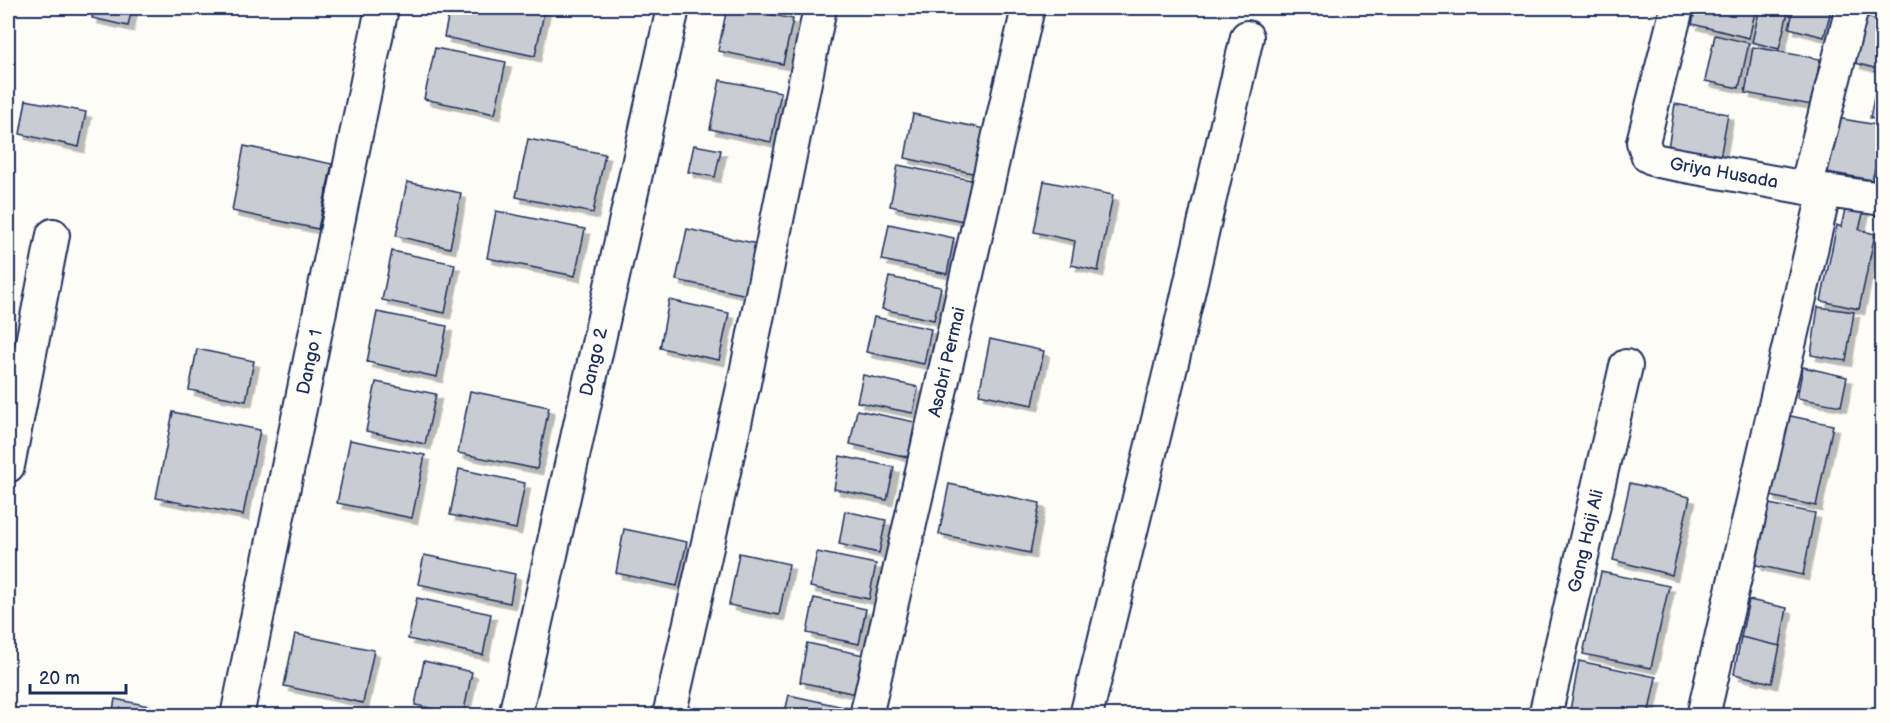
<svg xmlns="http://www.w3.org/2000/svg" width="1890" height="723" font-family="'Balsamiq Sans',sans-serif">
<defs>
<filter id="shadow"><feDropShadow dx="5.5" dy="5.5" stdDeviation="0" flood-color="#0004"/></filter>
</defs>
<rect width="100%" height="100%" fill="#fdfcf7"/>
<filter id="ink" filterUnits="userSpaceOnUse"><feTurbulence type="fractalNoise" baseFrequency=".0167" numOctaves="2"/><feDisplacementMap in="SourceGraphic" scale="12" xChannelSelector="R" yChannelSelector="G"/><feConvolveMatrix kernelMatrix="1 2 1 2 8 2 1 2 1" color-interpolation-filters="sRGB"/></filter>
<g filter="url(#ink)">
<!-- building -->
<path fill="#c9ccd3" stroke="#1b2f5e" stroke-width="1.5" filter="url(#shadow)" d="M94,8H132L128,26L92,18Z
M450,8H545L535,56L444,37Z
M727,8H738L793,19L783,64L718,51Z
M1696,8H1756L1749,38L1692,24Z
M1760,8H1789L1779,49L1752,42Z
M1794,8H1820L1831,10L1824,37L1789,28Z
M1865,17L1882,21V70L1855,63Z
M1715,35L1749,43L1739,88L1705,81Z
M1753,47L1820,59L1812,105L1745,93Z
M435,48L506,62L495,114L424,99Z
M1879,73L1882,74V121L1870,118Z
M720,80L781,92L771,142L710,129Z
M26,100L86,112L79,147L20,134Z
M1675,104L1728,114L1720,158L1668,149Z
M913,114L990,130L981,175L905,158Z
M1837,118L1882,126V169L1875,168L1872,180L1827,172Z
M528,139L605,154L593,213L516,197Z
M694,145L721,150L715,177L688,172Z
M244,146L332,164L318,229L232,211Z
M898,165L981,182L973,223L890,206Z
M1044,181L1113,195L1098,271L1071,265L1075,241L1034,232Z
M407,182L461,193L450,248L396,236Z
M1847,201L1865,205L1859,230L1875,234L1859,309L1821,301L1837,225L1841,227Z
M496,211L585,229L575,276L487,258Z
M889,224L954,238L947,274L882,260Z
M687,229L763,245L752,296L676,280Z
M392,251L455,264L445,313L382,300Z
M889,277L941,287L934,320L882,309Z
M669,300L729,313L719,360L660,348Z
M1818,307L1854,312L1846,361L1811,355Z
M377,312L447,326L437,377L367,362Z
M874,317L931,329L924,364L866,352Z
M990,339L1044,351L1033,405L979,394Z
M197,349L254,361L246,401L189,390Z
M1803,367L1847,377L1841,406L1797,398Z
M863,375L918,387L913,413L857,402Z
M376,382L436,394L425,444L366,431Z
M470,391L549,407L537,469L458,453Z
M857,410L915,422L908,457L850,444Z
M173,412L260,430L243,515L156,498Z
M1786,415L1833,425L1816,506L1770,496Z
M350,440L425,455L412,518L337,503Z
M840,456L894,467L887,500L834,489Z
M459,469L525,483L516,529L450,515Z
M1630,483L1690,497L1672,575L1613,560Z
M949,484L1040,503L1030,553L939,534Z
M1769,504L1815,513L1803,575L1756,565Z
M845,511L886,520L879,553L839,544Z
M624,529L687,542L677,586L616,573Z
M817,552L876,564L869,599L810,587Z
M739,553L789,564L779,615L729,605Z
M424,555L515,574L510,603L418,584Z
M1601,572L1669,586L1651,668L1583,654Z
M417,598L491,614L483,655L408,639Z
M814,598L866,609L859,644L807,633Z
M1749,600L1787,608L1780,646L1741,637Z
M295,634L374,650L363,703L284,686Z
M1741,637L1780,646L1772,683L1734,674Z
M807,643L864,655L856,694L800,682Z
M424,661L472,672L463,715L415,705Z
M1579,661L1656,677L1648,716H1569Z
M789,695L853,709L852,716H784Z
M115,699L183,713L182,716H112Z"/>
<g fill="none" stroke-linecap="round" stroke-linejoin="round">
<defs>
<path id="street" d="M1677,8L1643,142L1648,156L1658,161L1806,188L1882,199
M1806,188L1852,8
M8,466L53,235
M237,716L382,8
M515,716L673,8
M669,716L744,383L820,8
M866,716L1028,8
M1086,716L1177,342L1247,37
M1545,716L1626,366
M1703,716L1825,190"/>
</defs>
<!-- street casing -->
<use href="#street" stroke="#1b2f5e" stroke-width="36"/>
<!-- street -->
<use href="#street" stroke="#fdfcf7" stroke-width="32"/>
</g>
</g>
<g text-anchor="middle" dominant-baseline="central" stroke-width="6" stroke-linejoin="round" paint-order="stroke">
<!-- street labels -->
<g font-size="18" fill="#1b2f5e" stroke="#fdfcf7">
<text transform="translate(1724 173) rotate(10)">Griya Husada</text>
<text transform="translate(310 362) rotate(-78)">Dango 1</text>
<text transform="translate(594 362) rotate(-77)">Dango 2</text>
<text transform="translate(947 362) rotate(-77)">Asabri Permai</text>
<text transform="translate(1586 541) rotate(-77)">Gang Haji Ali</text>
</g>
</g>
<!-- margin -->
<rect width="1890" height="723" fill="none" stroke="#fdfcf7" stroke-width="30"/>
<rect x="15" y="15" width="1860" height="693" fill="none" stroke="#1b2f5e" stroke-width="2" filter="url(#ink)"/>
<!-- scale -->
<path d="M30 684v9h96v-9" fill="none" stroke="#1b2f5e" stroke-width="3"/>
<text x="39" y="684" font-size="18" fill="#1b2f5e" stroke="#fdfcf7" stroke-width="4.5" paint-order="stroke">20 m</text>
</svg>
